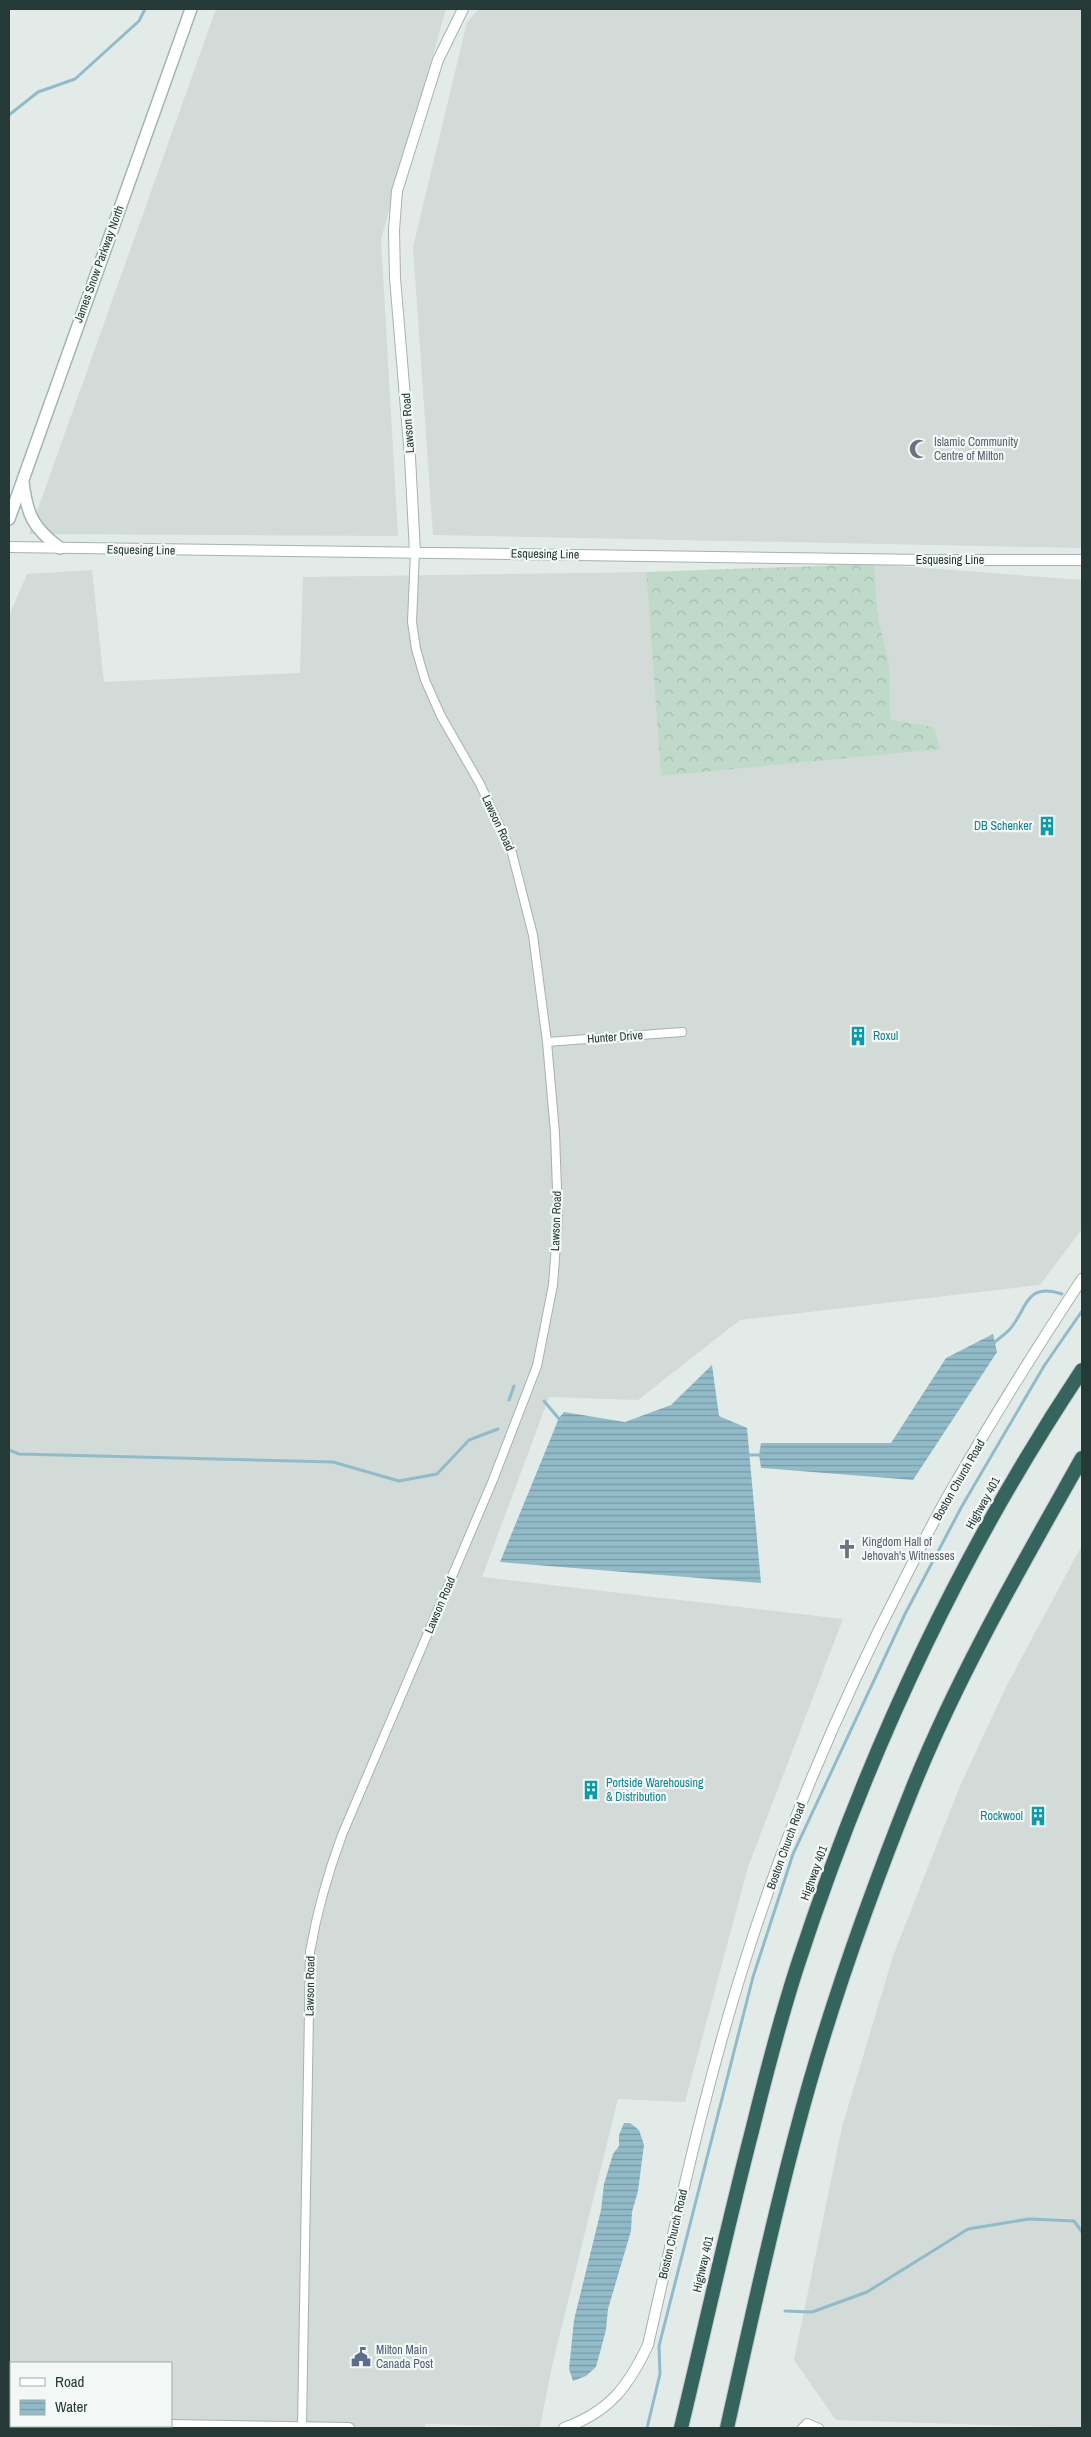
<svg xmlns="http://www.w3.org/2000/svg" width="1091" height="2437" font-family="'Archivo Narrow',sans-serif">
<defs>
<pattern id="forest-crowns" width="20" height="18" patternUnits="userSpaceOnUse" patternTransform="scale(1.25)"><rect width="20" height="18" fill="#bfdac9"/><path d="M2 6a3 3 0 1 1 6 0M12 15a3 3 0 1 1 6 0" fill="none" stroke="#a4bcad"/></pattern>
<pattern id="water-rules" width="6" height="5" patternUnits="userSpaceOnUse" patternTransform="scale(1.25)"><rect width="6" height="5" fill="#92bbc9"/><path d="M0 2.5h6" fill="none" stroke="#7799a4"/></pattern>
</defs>
<rect width="100%" height="100%" fill="#e3ebe8"/>
<!-- built -->
<path fill="#d2dbd8" fill-rule="evenodd" d="M216,9H446L381,239L398,536L29,534Z
M479,9H1082V548L433,535L413,247L467,22Z
M874,564L1082,580V1229L1040,1285L740,1320L638,1400L549,1397L482,1577L843,1619L748,1867L685,2102L618,2099L552,2366L540,2427L425,2424V2428H9V616L27,574L92,570L104,682L300,673L303,577L646,572L661,775L934,727L890,719L878,618ZM11,2363H171V2426H11Z
M1082,1545V2428L836,2420L794,2360L842,2127L893,1956L960,1786L1006,1687Z"/>
<!-- forest -->
<path fill="url(#forest-crowns)" d="M874,564L878,618L889,664L890,719L934,727L940,749L661,776L646,572Z"/>
<!-- water -->
<path fill="url(#water-rules)" d="M993,1334L997,1352L913,1480L761,1468L759,1455L761,1443H891L946,1358Z
M712,1365L719,1416L747,1428L761,1583L500,1562L559,1418L564,1412L625,1422L671,1405Z
M624,2123H630L639,2130L644,2145L638,2191L632,2212L631,2231L608,2309L606,2330L596,2367L586,2376L573,2381L569,2369L574,2320L601,2210L604,2184L613,2154L619,2146V2135Z"/>
<g fill="none" stroke-linecap="round" stroke-linejoin="round">
<!-- stream -->
<path stroke="#92bbc9" stroke-width="3" d="M9,115L38,92L75,79L139,21L145,9
M992,1345C997,1339 1005,1335 1010,1329C1028,1308 1025,1282 1062,1294
M509,1400L514,1386
M544,1401L560,1420
M9,1450L19,1454L333,1462L399,1481L437,1474L469,1440L498,1429
M746,1455H762
M785,2311L812,2312L867,2292L968,2229L1029,2219L1074,2221L1082,2232
M647,2428L660,2374L659,2346L753,1977L793,1854L905,1614L962,1506L1044,1366L1082,1311"/>
<defs>
<path id="minor" d="M547,1042L682,1032
M302,2427L310,1952C317,1911 328,1873 342,1835L493,1480L537,1366L553,1285L558,1218L555,1133L547,1042L533,935L512,853L480,784L441,716L425,680L416,649L412,622L415,552
M802,2428L807,2423L819,2428"/>
<path id="tertiary" d="M9,547L928,560H1082
M415,552L410,457L395,278L394,230L397,191L438,60L463,9
M9,2422H11
M171,2425L349,2428
M564,2428C609,2412 628,2387 648,2345C677,2217 705,2087 745,1961C786,1830 841,1702 904,1580C920,1549 935,1517 953,1487C994,1416 1037,1347 1082,1279"/>
<path id="secondary" d="M23,482C27,515 33,528 60,548
M9,519L191,9"/>
<path id="motorway" d="M681,2428C705,2328 727,2227 753,2127C766,2074 780,2020 797,1967C865,1758 960,1553 1082,1370
M727,2428C749,2330 770,2231 796,2133C826,2017 868,1899 913,1787C959,1673 1022,1565 1082,1458"/>
</defs>
<!-- minor casing -->
<use href="#minor" stroke="#a6b2af" stroke-width="10"/>
<!-- tertiary casing -->
<use href="#tertiary" stroke="#a6b2af" stroke-width="12"/>
<!-- secondary casing -->
<use href="#secondary" stroke="#a3b5b1" stroke-width="14"/>
<!-- motorway casing -->
<use href="#motorway" stroke="#c2c8c7" stroke-width="16"/>
<!-- minor -->
<use href="#minor" stroke="#fff" stroke-width="8"/>
<!-- tertiary -->
<use href="#tertiary" stroke="#fff" stroke-width="10"/>
<!-- secondary -->
<use href="#secondary" stroke="#fff" stroke-width="11"/>
<!-- motorway -->
<use href="#motorway" stroke="#35635e" stroke-width="14"/>
</g>
<!-- icons -->
<defs>
<symbol id="mosque-bare" viewBox="-9 -9 18 18"><path d="M3.5-4.9A6 6 0 1 0 3.5 4.9A5 5 0 1 1 3.5-4.9Z" fill="#6b7280" stroke="#f3f8f6" stroke-width="2.5" paint-order="stroke"/></symbol>
<symbol id="building-bare" viewBox="-9 -9 18 18"><path d="M-4-6H4V6H1V3H-1V6H-4ZM-2.5-4.3h1.7v1.8h-1.7ZM.8-4.3h1.7v1.8H.8ZM-2.5-1h1.7V.8h-1.7ZM.8-1h1.7V.8H.8Z" fill="#0f9aa8" stroke="#f3f8f6" stroke-width="2.5" paint-order="stroke"/></symbol>
<symbol id="church-bare" viewBox="-9 -9 18 18"><path d="M-1.2-6h2.4v3.5h3.3v2.4h-3.3V6h-2.4V-.1h-3.3v-2.4h3.3Z" fill="#6b7280" stroke="#f3f8f6" stroke-width="2.5" paint-order="stroke"/></symbol>
<symbol id="civic-bare" viewBox="-9 -9 18 18"><path d="M-.6-6.5H3V-4.5H.6V-3L4-1V1h2V6H-6V1h2V-1L-.6-3ZM-1.2 2.5V6h2.4V2.5Z" fill="#5c6f8a" stroke="#f3f8f6" stroke-width="2.5" paint-order="stroke"/></symbol>
</defs>
<g fill-rule="evenodd">
<use href="#mosque-bare" x="905" y="435" width="28" height="28"/>
<use href="#building-bare" x="1033" y="812" width="28" height="28"/>
<use href="#building-bare" x="844" y="1022" width="28" height="28"/>
<use href="#church-bare" x="833" y="1535" width="28" height="28"/>
<use href="#building-bare" x="577" y="1776" width="28" height="28"/>
<use href="#building-bare" x="1024" y="1802" width="28" height="28"/>
<use href="#civic-bare" x="347" y="2343" width="28" height="28"/>
</g>
<g text-anchor="middle" dominant-baseline="central" stroke-width="4.5" stroke-linejoin="round" paint-order="stroke">
<!-- street labels -->
<g font-size="12" fill="#253a37" stroke="#f3f8f6">
<text transform="translate(99 264) rotate(-70)">James Snow Parkway North</text>
<text transform="translate(408 423) rotate(-94)">Lawson Road</text>
<text transform="translate(141 550) rotate(1)">Esquesing Line</text>
<text transform="translate(545 554) rotate(1)">Esquesing Line</text>
<text x="950" y="560">Esquesing Line</text>
<text transform="translate(498 823) rotate(65)">Lawson Road</text>
<text transform="translate(615 1037) rotate(-4)">Hunter Drive</text>
<text transform="translate(556 1221) rotate(-88)">Lawson Road</text>
<text transform="translate(959 1480) rotate(-60)">Boston Church Road</text>
<text transform="translate(983 1503) rotate(-61)">Highway 401</text>
<text transform="translate(440 1605) rotate(-67)">Lawson Road</text>
<text transform="translate(786 1846) rotate(-70)">Boston Church Road</text>
<text transform="translate(814 1873) rotate(-70)">Highway 401</text>
<text transform="translate(310 1986) rotate(-89)">Lawson Road</text>
<text transform="translate(673 2234) rotate(-77)">Boston Church Road</text>
<text transform="translate(703 2264) rotate(-77)">Highway 401</text>
</g>
<!-- worship labels -->
<g font-size="12" fill="#5b616d" stroke="#f3f8f6" text-anchor="start">
<text x="934" y="442">Islamic Community<tspan x="934" dy="14">Centre of Milton</tspan></text>
<text x="862" y="1542">Kingdom Hall of<tspan x="862" dy="14">Jehovah's Witnesses</tspan></text>
</g>
<!-- culture labels -->
<g font-size="12" fill="#0d838f" stroke="#f3f8f6" text-anchor="end">
<text x="1032" y="826">DB Schenker</text>
<text x="873" y="1036" text-anchor="start">Roxul</text>
<text x="606" y="1783" text-anchor="start">Portside Warehousing<tspan x="606" dy="14">&amp; Distribution</tspan></text>
<text x="1023" y="1816">Rockwool</text>
</g>
<!-- service labels -->
<g font-size="12" fill="#4e5e75" stroke="#f3f8f6" text-anchor="start">
<text x="376" y="2350">Milton Main<tspan x="376" dy="14">Canada Post</tspan></text>
</g>
</g>
<!-- border -->
<rect width="1091" height="2437" fill="none" stroke="#253a37" stroke-width="20"/>
<!-- legend -->
<rect x="10" y="2362" width="162" height="65" fill="#f3f8f6" stroke="#a1acaa"/>
<rect x="20" y="2378" width="25" height="8" fill="#ffffff" stroke="#a1acaa"/>
<text x="55" y="2387" font-size="15" fill="#253a37">Road</text>
<rect x="20" y="2400" width="25" height="15" fill="url(#water-rules)" stroke="#a1acaa"/>
<text x="55" y="2412" font-size="15" fill="#253a37">Water</text>
</svg>
